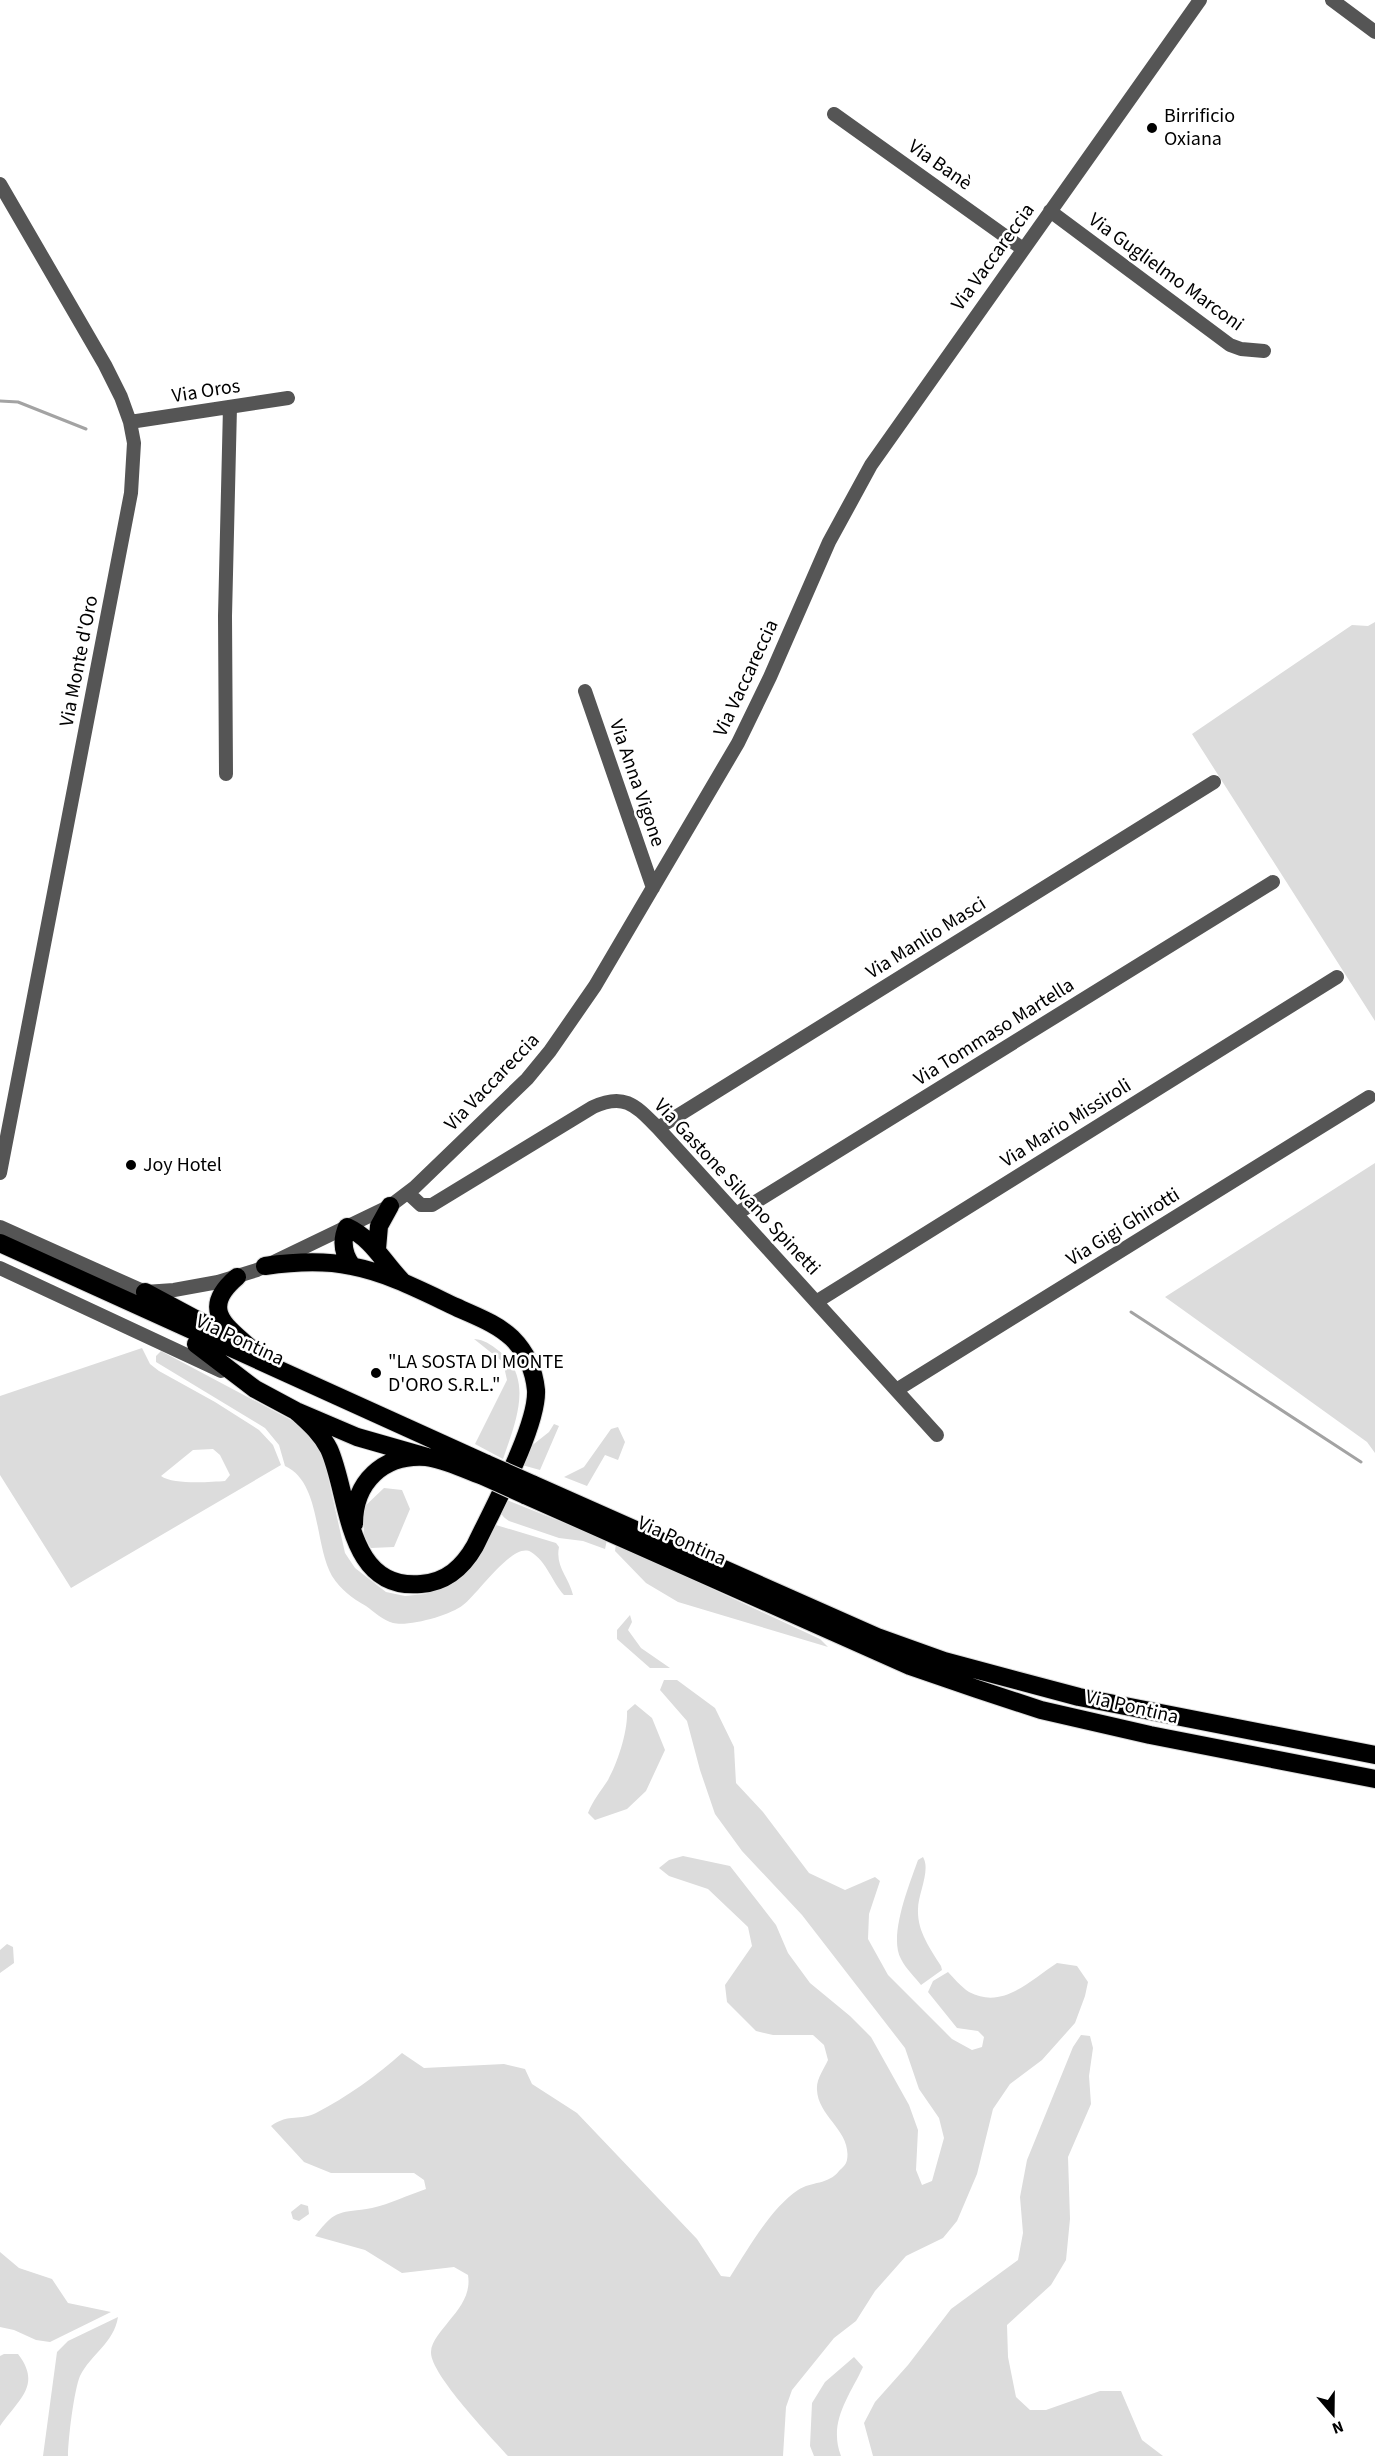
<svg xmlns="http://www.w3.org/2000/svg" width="1375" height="2456" font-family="'Source Sans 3',sans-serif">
<rect width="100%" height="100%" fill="#fff"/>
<!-- green -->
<path fill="#dcdcdc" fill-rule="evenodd" d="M1375,622V1021L1192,734L1352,625L1368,626Z
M1375,1163V1453L1367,1442L1165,1297Z
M474,1339C485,1340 490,1344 499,1351C535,1378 515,1424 503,1459L475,1444L507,1380L503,1362Z
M142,1348L150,1364L159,1371L215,1402L259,1430L273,1445L281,1465L71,1588L0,1475V1396ZM213,1449L220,1455L230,1475L225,1481C210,1482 173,1485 161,1476L193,1450Z
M161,1351L293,1421C307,1432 316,1443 324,1459L345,1553L355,1568L386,1592L405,1596L425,1594L439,1589L489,1529L496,1525L556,1543L559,1547C555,1567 569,1577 573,1595H564C552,1582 547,1562 531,1552C513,1541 478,1594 463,1605C451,1615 409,1627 393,1623C383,1620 374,1612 366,1606C352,1598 341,1590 332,1576C314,1544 321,1482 285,1466L279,1445L265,1428L156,1362V1356Z
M554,1424L559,1426L540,1470L522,1465L525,1451L549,1432Z
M618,1427L625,1442L618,1460L605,1455L587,1486L564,1477L584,1467L611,1429Z
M384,1488L402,1490L410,1509L394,1547L371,1548L364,1536L363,1508Z
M499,1497L607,1540L605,1549L583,1541L559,1538L509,1521C499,1515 498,1508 499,1497Z
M616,1544L820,1639L828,1647L678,1602L646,1583L615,1551Z
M630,1615L632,1622L628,1630L641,1648L670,1668H650L617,1639V1630Z
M664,1680H677L715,1708L734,1747L736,1783L763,1812L809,1873L845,1890L875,1877L880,1881L869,1914L868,1939L888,1975L952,2039L972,2050L982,2047L984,2037L978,2031L957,2028L928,1992L933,1981L948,1972C954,1978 961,1987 969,1992C1003,2010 1029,1981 1057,1963L1077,1966L1088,1982L1085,1996L1075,2023L1042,2060L1010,2084L993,2109L977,2174L957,2221L943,2238L906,2256L875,2291L856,2321L834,2338L792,2390L786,2407L783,2456H508C492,2438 430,2374 431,2352C431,2341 443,2329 449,2321C461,2307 471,2293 468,2275L454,2267L402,2273L365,2250L315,2236C337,2207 340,2214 372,2208C390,2204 408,2195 426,2189L424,2180L414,2173H331L304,2162L271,2126C289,2113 301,2121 316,2113C345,2098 378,2075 402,2053L424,2068L504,2064L525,2069L532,2084L577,2113L697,2239L721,2276L730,2277C748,2249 770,2209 798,2190C812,2181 828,2185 839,2171C842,2168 846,2165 847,2160C852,2131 818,2117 817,2090C816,2079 824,2069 828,2060L824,2045L813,2035H773L756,2031L727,2002L725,1985L752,1946L748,1927L708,1889L669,1876L659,1868L669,1860L683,1856L730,1866L776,1925L788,1953L810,1983L850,2016L871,2037L909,2105L918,2130L916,2170L922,2185L932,2181L944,2138L939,2118L919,2089L905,2048L802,1915L742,1851L715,1814L700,1770L687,1721L660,1690Z
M635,1704L652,1718L665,1750L646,1791L627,1809L595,1820L588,1813C593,1800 601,1791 608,1780C618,1762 628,1731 627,1711Z
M923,1857C931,1870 918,1894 918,1909C917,1931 930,1948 941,1966L942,1970L921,1985C915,1977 906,1969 901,1959C888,1936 910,1883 918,1860Z
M7,1944L13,1947L14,1963L0,1973V1950Z
M1081,2035L1090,2036L1093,2048L1089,2076L1091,2104L1068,2157L1070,2219L1066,2260L1051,2285L1007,2325L1008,2357L1016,2397L1030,2410H1046L1100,2391H1121L1142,2440L1163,2456H873L864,2423L875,2402L908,2365L951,2309L1018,2260L1023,2233L1020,2197L1027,2160L1073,2047Z
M301,2204L308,2206L309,2214L299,2221L293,2219L291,2212Z
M0,2252L19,2268L52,2279L68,2303L111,2312L50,2342L36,2340L14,2330L0,2327Z
M118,2317C114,2343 91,2354 80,2376C74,2390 68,2440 68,2456H43L57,2352L68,2341Z
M4,2354H18C42,2385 19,2399 0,2426V2356Z
M854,2357L863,2367C849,2397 828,2422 841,2456H814L810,2446L812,2403L825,2382Z"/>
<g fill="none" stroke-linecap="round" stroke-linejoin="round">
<!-- stream -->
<path stroke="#a3a3a3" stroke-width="3" d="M0,401L18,402L86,429
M1131,1312L1361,1462"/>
<defs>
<path id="highway" d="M0,1243L487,1464
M377,1249L379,1226L390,1206
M265,1266C293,1262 323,1260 351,1266C388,1273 422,1291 456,1307C475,1316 496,1323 512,1338C526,1352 534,1370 536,1390C538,1426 492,1510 475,1546C463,1567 447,1582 421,1584C345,1591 350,1495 329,1449C321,1433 308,1422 296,1411
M352,1266C343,1254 341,1241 347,1227C373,1239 383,1262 402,1281
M237,1277C198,1310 227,1327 255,1352
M145,1292L216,1330
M196,1344L255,1389L296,1411L357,1437L427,1457
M532,1484L877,1637L944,1661L1079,1697L1375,1755
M525,1495L910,1666L977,1689L1041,1710L1150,1735L1375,1779
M354,1524C354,1482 383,1454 426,1457C445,1459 465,1470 483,1476"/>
</defs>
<!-- highway casing -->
<use href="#highway" stroke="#dbdbdb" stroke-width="20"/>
<!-- minor -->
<path stroke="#555" stroke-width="14" d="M1332,0L1375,32
M834,114L1023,249
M0,184L105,365L121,397L130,422L134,443L131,493L0,1173
M1050,211L1230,345L1241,349L1264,351
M130,422L288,398
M585,691L653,888
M226,774L225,616L230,407
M658,1128L1214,782
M408,1193L421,1205H432L593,1107C625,1092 636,1106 658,1128L937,1435
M736,1214L1273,882
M0,1227L145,1292L174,1290L218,1282L257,1270L390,1206L415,1187L527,1079L550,1051L595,986L738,743L770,677L829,542L871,465L1200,0
M0,1268L221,1371
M816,1302L1337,977
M898,1389L1369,1097"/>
<!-- highway -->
<use href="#highway" stroke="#000" stroke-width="18"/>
<defs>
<path id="highway-bridge" d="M487,1464L532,1484
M483,1476L525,1495"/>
</defs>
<!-- highway-bridge casing -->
<use href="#highway-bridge" stroke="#dbdbdb" stroke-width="20" stroke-linecap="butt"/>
<!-- highway-bridge -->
<use href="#highway-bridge" stroke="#000" stroke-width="18"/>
</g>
<!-- markers -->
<g fill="#000" stroke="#fff" stroke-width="2">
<circle cx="1152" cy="128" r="6"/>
<circle cx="131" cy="1165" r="6"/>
<circle cx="376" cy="1373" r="6"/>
</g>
<g text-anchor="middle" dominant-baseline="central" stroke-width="5" stroke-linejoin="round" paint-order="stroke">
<!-- poi labels -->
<g font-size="20" fill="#000" stroke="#fff" text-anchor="start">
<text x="1164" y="116">Birrificio<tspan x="1164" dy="23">Oxiana</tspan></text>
<text x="143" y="1165">Joy Hotel</text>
<text x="388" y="1362">"LA SOSTA DI MONTE<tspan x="388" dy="23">D'ORO S.R.L."</tspan></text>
</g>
<!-- street labels -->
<g font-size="20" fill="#000" stroke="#fff">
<text transform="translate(940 165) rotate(35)">Via Banè</text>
<text transform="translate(993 257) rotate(-54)">Via Vaccareccia</text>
<text transform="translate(1166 272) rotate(36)">Via Guglielmo Marconi</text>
<text transform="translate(206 391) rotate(-9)">Via Oros</text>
<text transform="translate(79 661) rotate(-79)">Via Monte d'Oro</text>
<text transform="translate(746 678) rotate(-65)">Via Vaccareccia</text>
<text transform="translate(637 783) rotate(71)">Via Anna Vigone</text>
<text transform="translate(926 938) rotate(-32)">Via Manlio Masci</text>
<text transform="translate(994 1032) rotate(-32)">Via Tommaso Martella</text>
<text transform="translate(492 1082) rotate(-46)">Via Vaccareccia</text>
<text transform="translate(1066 1123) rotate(-32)">Via Mario Missiroli</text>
<text transform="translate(737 1187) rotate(47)">Via Gastone Silvano Spinetti</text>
<text transform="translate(1123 1227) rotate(-32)">Via Gigi Ghirotti</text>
<text transform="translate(240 1340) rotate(25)">Via Pontina</text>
<text transform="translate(682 1541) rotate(24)">Via Pontina</text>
<text transform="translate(1132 1707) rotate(13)">Via Pontina</text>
</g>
</g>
<!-- north arrow -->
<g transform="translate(1333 2414) rotate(160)" stroke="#ffffff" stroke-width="4.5" paint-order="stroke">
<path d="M0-4.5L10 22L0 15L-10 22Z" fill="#000000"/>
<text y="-9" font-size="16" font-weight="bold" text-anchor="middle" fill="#000000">N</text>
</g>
</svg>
